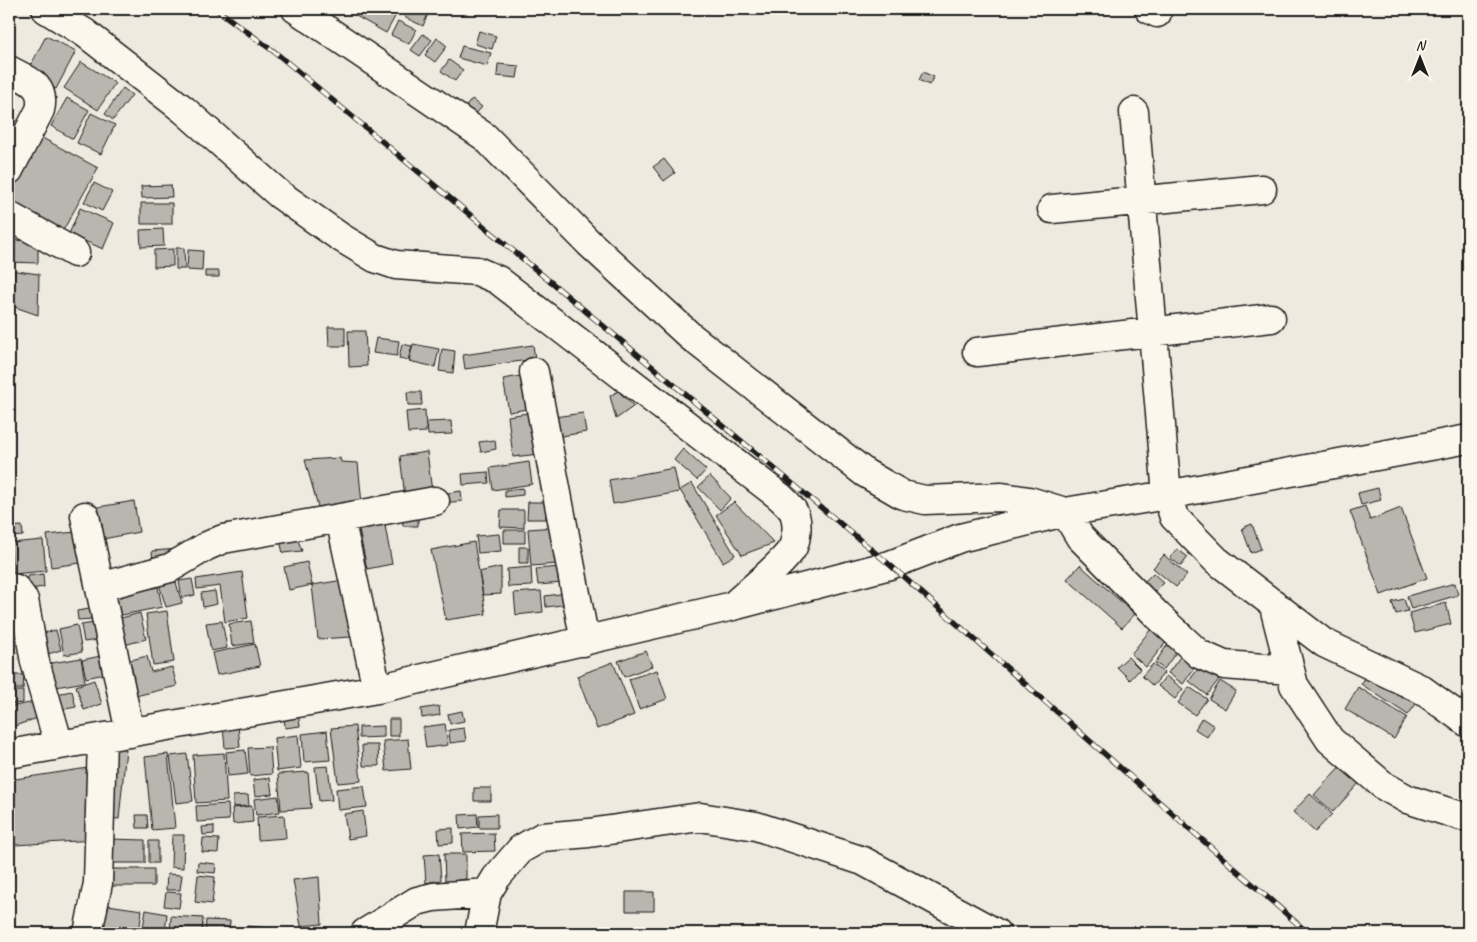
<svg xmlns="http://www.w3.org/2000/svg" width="1477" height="942" font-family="Caveat,sans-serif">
<rect width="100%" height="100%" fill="#eeeadf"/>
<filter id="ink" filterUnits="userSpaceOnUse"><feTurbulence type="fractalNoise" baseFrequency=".02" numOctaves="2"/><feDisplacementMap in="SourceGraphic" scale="10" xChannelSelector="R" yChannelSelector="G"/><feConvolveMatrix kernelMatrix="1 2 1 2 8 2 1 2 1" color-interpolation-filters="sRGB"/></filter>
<g filter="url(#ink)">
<!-- building -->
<path fill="#b9b6af" stroke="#1c1c1c" d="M360,9H384L396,15L386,33L356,16Z
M407,9H430L423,26L404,17Z
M398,21L416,30L409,44L391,35Z
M479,31L496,36L492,49L475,44Z
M423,34L432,40L420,56L411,50Z
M46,36L76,51L56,89L26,74Z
M437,38L447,46L435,62L425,55Z
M462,46L491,53L487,66L458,58Z
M449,60L463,70L455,81L441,71Z
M81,62L115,83L98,110L64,88Z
M498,64L519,66L517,78L497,76Z
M923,72L934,77L929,85L919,80Z
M123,88L132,95L113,120L105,114Z
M67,98L89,110L73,139L51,126Z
M472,99L482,107L472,118L463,110Z
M91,113L115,125L101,154L77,143Z
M35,134L98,168L61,234L9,205V182Z
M664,159L675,173L664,181L653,167Z
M94,183L112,192L102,211L84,202Z
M171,185L172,197L142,198L141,186Z
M141,203H172V224H141Z
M80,208L114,223L103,249L69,234Z
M163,229L164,246L141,247L140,230Z
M9,240L38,241V263L9,262Z
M176,248H184L185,269H176Z
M173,249V266L154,267V250Z
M188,250L203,251L202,271L187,270Z
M9,270L39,274L38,315L9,305Z
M205,271H219V277H205Z
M328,327H345V346H329Z
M348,331H365L367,366L349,367Z
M376,338L399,341L397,356L373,353Z
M402,344L412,346L408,360L399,358Z
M413,344L439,349L435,367L409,361Z
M533,345L535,359L465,369L463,355Z
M442,349L455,351L453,373L439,371Z
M526,375L533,408L509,412L503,379Z
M618,391L634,406L616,419L610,396Z
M407,392H421L422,405H408Z
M425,410L426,432L408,433L406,412Z
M534,412L539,454L513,457L508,416Z
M583,413L586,432L550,438L547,418Z
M451,421L452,434L428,435L427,422Z
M495,440L496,449L481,452L479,442Z
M683,449L706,470L697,480L674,460Z
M427,452L432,492L405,497L400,456Z
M340,458L341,462L358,463L362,504L319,510L305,460Z
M529,462L532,484L493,490L490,468Z
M674,468L679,492L613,504L609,480Z
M488,472L489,483L463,485L462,474Z
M710,476L731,498L720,510L698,487Z
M692,483L735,555L723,562L680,490Z
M523,488V495L505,497V490Z
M1378,488L1381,500L1361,505L1358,493Z
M461,491L462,501L442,503L441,494Z
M134,501L139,532L98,540L92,508Z
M528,502H546V519H527Z
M734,502L774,543L742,555L716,515Z
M1365,506L1370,520L1401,508L1427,578L1381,595L1350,511Z
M501,510H524V528L500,527Z
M418,513V526H403L402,514Z
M384,520L392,564L367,569L358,525Z
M1252,524L1261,549L1251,553L1242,528Z
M22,526L23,536L10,537L9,527Z
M554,527L557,564L531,566L528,529Z
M504,530H525V543H504Z
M85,531L88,562L51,567L47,535Z
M291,534L298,540L302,551L283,553L279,536Z
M499,534L501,551L478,553L476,536Z
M43,540L46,571L13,574L10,543Z
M474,542L486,614L446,620L431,550Z
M519,547H528V563H519Z
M178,549L153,562L152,551Z
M1177,549L1188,557L1181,566L1170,558Z
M1164,555L1187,575L1176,587L1153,568Z
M307,562L312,585L289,590L284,567Z
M1080,565L1135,614L1122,628L1067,579Z
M501,567V594L483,595L479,572Z
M531,567L532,586L508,587L507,569Z
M561,567L562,583L538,585L536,569Z
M242,572L248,618L225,622L220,586L197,589L196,579Z
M1153,573L1164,583L1152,595L1141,585Z
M43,574L44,587L30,589L28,576Z
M175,579L182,603L166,607L159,584Z
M192,579L195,595L182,598L179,581Z
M344,580L351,637L318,639L312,585Z
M157,582L162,607L112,617L106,592Z
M1455,583L1458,595L1411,609L1407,596Z
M215,591L217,604L203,607L201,593Z
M541,591L543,612L516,615L514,593Z
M567,593L569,604L546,607L545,596Z
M1404,599L1408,611L1396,614L1392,602Z
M1446,603L1451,624L1415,633L1409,613Z
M90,609L92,619L78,620L77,611Z
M167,611L174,662L153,665L146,614Z
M140,613L146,639L117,647L110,621Z
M222,621L227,648L211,651L206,623Z
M251,621L254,643L232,646L229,624Z
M101,622L104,639L84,642L81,625Z
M77,625L82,652L64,655L59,629Z
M1151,629L1166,642L1146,667L1131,654Z
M56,630L61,650L41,656L36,635Z
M255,644L260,666L217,675L212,653Z
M1168,644L1177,651L1164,669L1155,663Z
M646,651L652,666L624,677L618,661Z
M1183,653L1198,663L1183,684L1168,673Z
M105,655L109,673L86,678L82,660Z
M147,656L151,672L172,667L177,686L127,698L119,663Z
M1128,657L1140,669L1130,680L1117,667Z
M81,658L85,682L44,689L40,665Z
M613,662L634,715L597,729L577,676Z
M1153,664L1164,673L1153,686L1142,676Z
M1201,665L1220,678L1207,695L1189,681Z
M657,670L667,699L639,709L629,679Z
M1371,670L1418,701L1408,715L1361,684Z
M9,675H24L23,689H9Z
M1166,676L1183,689L1175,699L1158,686Z
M94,680L102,704L84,710L76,686Z
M1220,681L1236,691L1225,709L1209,699Z
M1189,687L1207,699L1195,715L1178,703Z
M1358,687L1407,717L1394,739L1345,709Z
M9,691H23V703L9,704Z
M72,691L76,707L54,711L50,695Z
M40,701L43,716L12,727L9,718V707Z
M439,706L440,715L422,718L421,709Z
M462,711L464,721L450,724L448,714Z
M298,713L300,726L285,728L284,715Z
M1202,718L1214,726L1207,737L1195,729Z
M389,719H399V736H389Z
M445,724L448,745L426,748L423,727Z
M238,725L240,747L225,748L223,726Z
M355,726L361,781L338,783L331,728Z
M384,726V737L359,738V727Z
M464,728L466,741L450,743L449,730Z
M327,731L330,760L304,762L302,734Z
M298,735L301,768L277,771L274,738Z
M408,739L411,769L386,771L383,741Z
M362,745H378L379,766H363Z
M270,747L272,774L250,776L248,748Z
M112,748L126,749L119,819L106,818Z
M245,750L248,774L228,776L226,752Z
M224,753L227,801L196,803L193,755Z
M168,754L175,828L152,830L145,757Z
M187,754L193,801L176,803L170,756Z
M1342,764L1361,781L1333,812L1314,795Z
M101,766L93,840L15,845L9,780Z
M328,766L332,800L319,801L315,767Z
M308,772L311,808L281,810L278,774Z
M270,778L272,794L255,796L253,780Z
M364,786L367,807L338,810L336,789Z
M474,788H491V801H474Z
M1310,794L1332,814L1315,832L1293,812Z
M248,795L249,806L233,807V796Z
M278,796L280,812L256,815L254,799Z
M228,804L229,820L197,822L196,806Z
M252,806L253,822L233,824L232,808Z
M363,811L366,836L348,839L344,814Z
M477,814L478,827L460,829L459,815Z
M497,814V828H479V815Z
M136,815H147L148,828H137Z
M284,815L286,838L258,840L257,817Z
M214,826V834L203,835L202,827Z
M453,828V843L439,844L438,829Z
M494,833L495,851L463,852L462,834Z
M172,835H184L183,868L171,867Z
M203,838L219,839L218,853L202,852Z
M108,839L145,840V863H107Z
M149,841H158V863H149Z
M439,854L441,880L426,883L424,855Z
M444,854H466V879L445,882Z
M198,862L216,864L215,873L197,871Z
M111,869H154V886H111Z
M167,874L182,875L180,890H166Z
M198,875L215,877L212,904L195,902Z
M319,877L322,924L301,926L293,880Z
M166,892L181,893L179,908L164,906Z
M626,892H654V911H626Z
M101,904L142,910L139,933H97Z
M146,910L167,914L165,933H142Z
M171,916L203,918L202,933H170Z
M206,920L230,921L229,933H205Z
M247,926L270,928L269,933H247Z
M324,928L346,929V933H324Z
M286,929L310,930L309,933H286Z"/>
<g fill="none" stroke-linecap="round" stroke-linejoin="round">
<defs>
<path id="minor" d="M46,9L85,33L184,110L279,194L340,237L375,258L396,265L477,271L498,280L779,496C784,501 791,506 794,513C798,522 797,537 793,547C786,561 749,591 735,604
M296,9L485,137L589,243L690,336L865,473L903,495L925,500L1002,497L1029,501L1065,512L1080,537L1157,615L1199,654L1224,665L1290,670
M1149,9L1157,13
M9,70C28,80 46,85 40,110L9,170
M1134,112L1167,495L1174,517L1216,560L1324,643L1421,689L1468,723
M1052,209L1262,189
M9,216L75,253
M977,352L1271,318
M534,372L583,631V642
M85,516L130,733
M340,518L377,689
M9,587L16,589L24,600L35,662L59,745
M100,587L170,568L207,546L223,539L435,501
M1273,603L1294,685L1330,740L1384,786L1407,799L1461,816H1468
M9,754L377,689L733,606L890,565L960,538L1065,512L1167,495L1468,439
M88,933L98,883L102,738
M365,933L417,901L433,897L487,893
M479,933L487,893L496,878L521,849L542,837L589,833L700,817L756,826L863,861L996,933"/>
</defs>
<!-- minor casing -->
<use href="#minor" stroke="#1c1c1c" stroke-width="31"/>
<!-- minor -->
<use href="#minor" stroke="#fbf7ec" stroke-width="28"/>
<defs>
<path id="rail" d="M216,9L276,53L890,565L1308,933"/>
</defs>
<!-- rail casing -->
<use href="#rail" stroke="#1c1c1c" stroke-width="5.5"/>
<!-- rail -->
<use href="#rail" stroke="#fbf7ec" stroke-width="4" stroke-dasharray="11" stroke-linecap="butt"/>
</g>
</g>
<!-- margin -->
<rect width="1477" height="942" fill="none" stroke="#fbf7ec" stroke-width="30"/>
<rect x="15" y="15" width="1447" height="912" fill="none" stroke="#1c1c1c" stroke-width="2" filter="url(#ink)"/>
<!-- north arrow -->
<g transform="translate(1420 58)" stroke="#fbf7ec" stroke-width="4" paint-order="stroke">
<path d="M0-4L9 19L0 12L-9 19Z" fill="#1c1c1c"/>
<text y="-8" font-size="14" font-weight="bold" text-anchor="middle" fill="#1c1c1c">N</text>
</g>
</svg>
